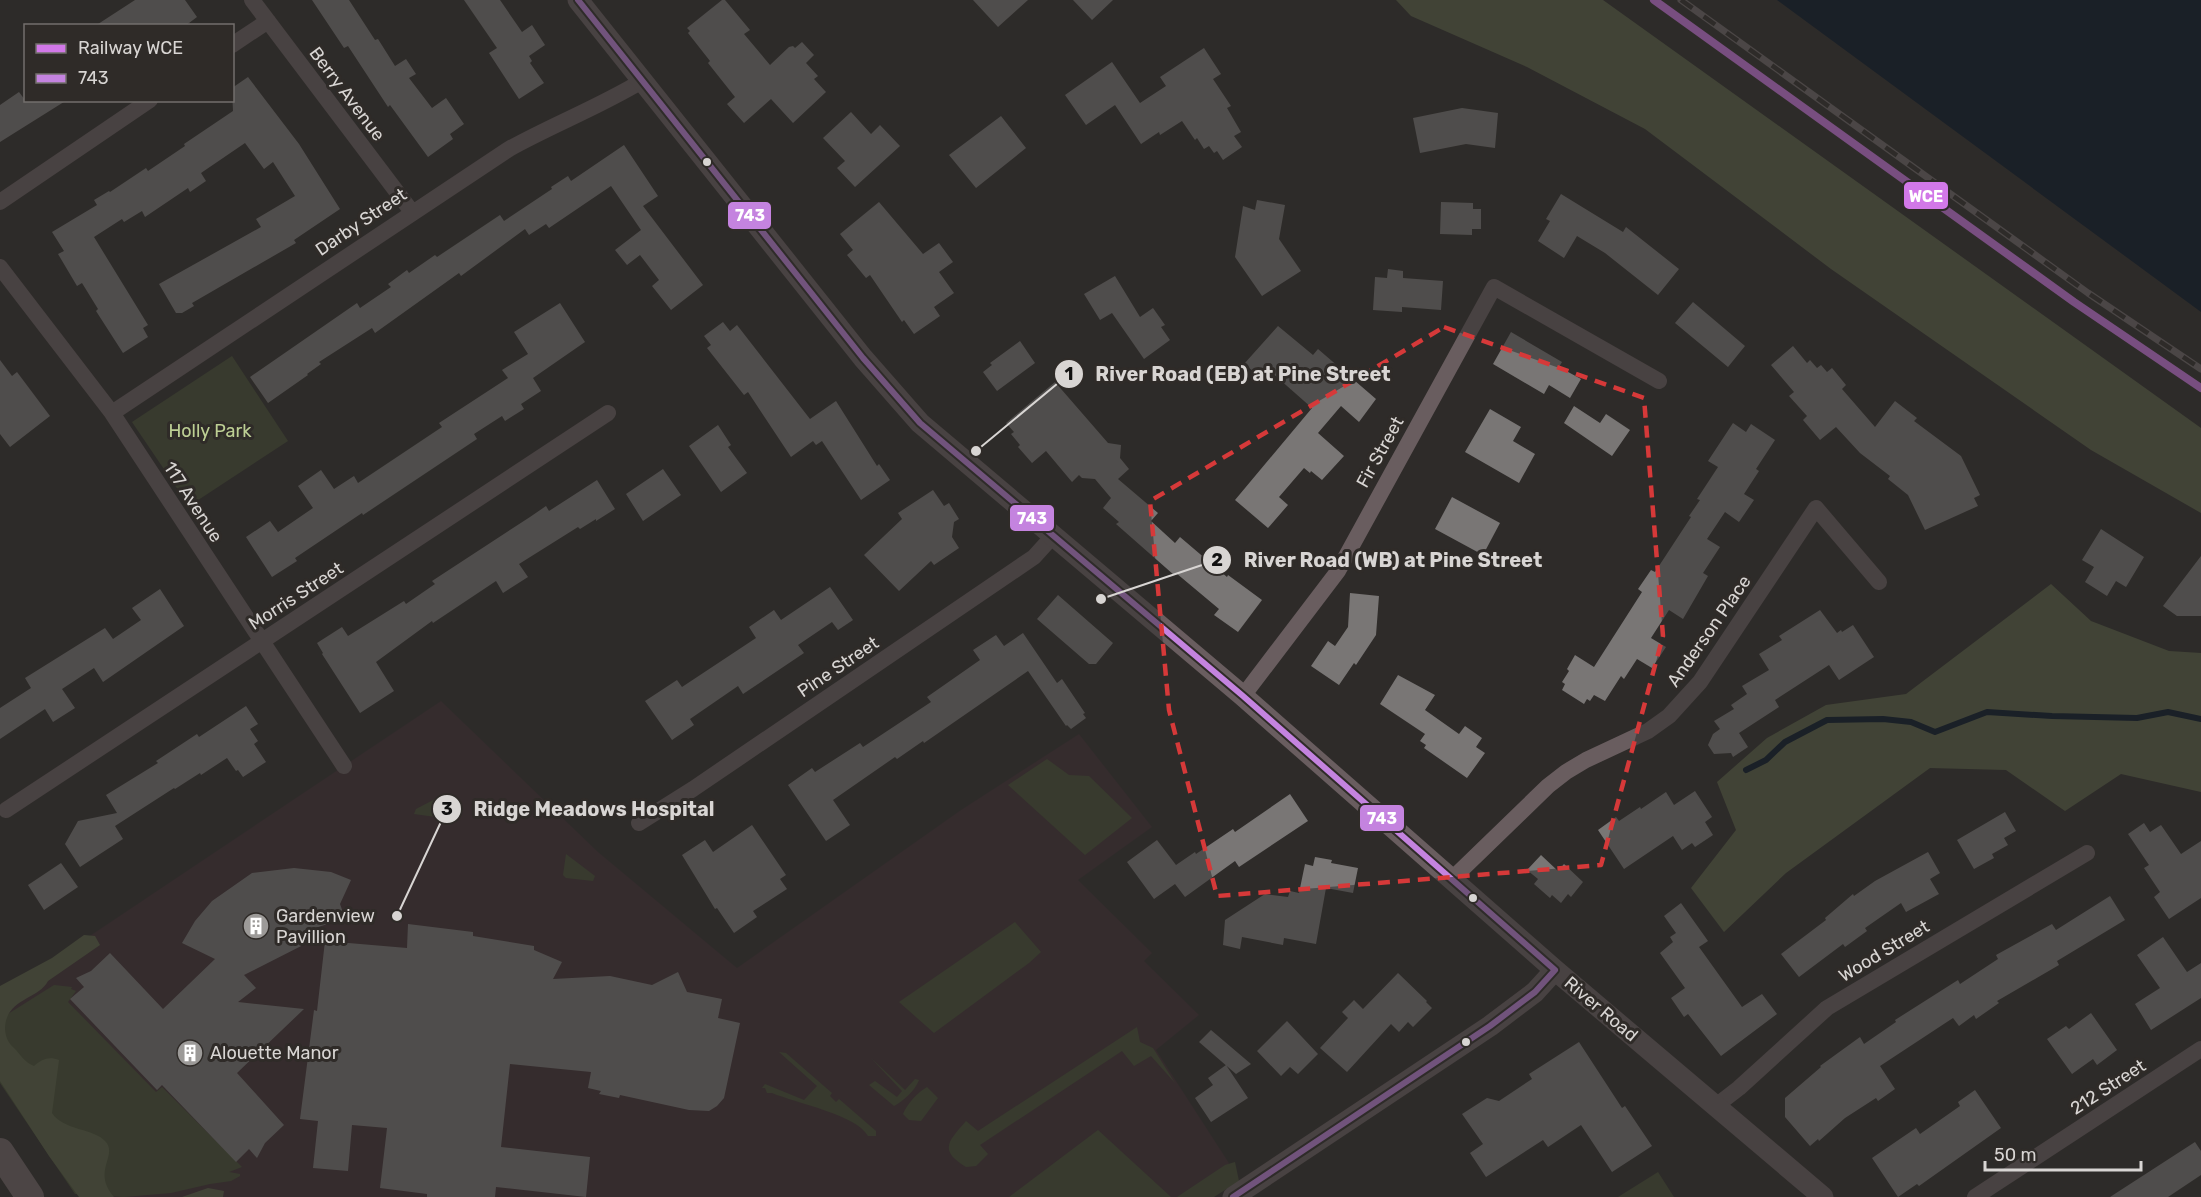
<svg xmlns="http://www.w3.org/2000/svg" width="2201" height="1197" font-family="Rubik,sans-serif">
<rect width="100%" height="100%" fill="#2e2b29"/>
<!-- medical -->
<path fill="#3e2d32" d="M441,701L598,852L737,968L961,810L1079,734L1152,827L1078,880L1152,953L1144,961L1199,1015L1156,1050L1236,1174L1199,1197H84L0,996Z"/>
<!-- green -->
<path fill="#454d33" d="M232,356L288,441L189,506L132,422Z
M1047,759L1069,775L1089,776L1132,818L1085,855L1008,785Z
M439,797L449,800L448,814L443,818L414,814L416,809Z
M566,854L595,876L593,881L566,878L563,875Z
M1015,922L1041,952L1029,963L934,1033L899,1002Z
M54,985L72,987L71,989L76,991L68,1002L156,1092L162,1087L242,1167L229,1172L240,1174V1176L231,1181L210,1184L171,1193L124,1197L75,1194L0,1083V1019Z
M1137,1027L1140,1042L1153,1048L1175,1083L1151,1056L1134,1066L1122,1051L980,1145L988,1154L976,1166L966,1167C937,1150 950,1140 966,1121L978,1131Z
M779,1052L786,1053L832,1093L830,1096L836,1102L839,1099L876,1131V1136H868C857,1115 796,1103 772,1093H767L765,1088H762L765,1084L804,1100L817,1086Z
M871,1058L905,1090L915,1079L919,1080C915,1091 903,1101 894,1106L869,1085L875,1081L897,1097L902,1091Z
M927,1087L938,1098L921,1121L909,1120L903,1114C907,1104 917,1093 927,1087Z
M1098,1130L1171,1197H1009Z
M1235,1162L1239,1181L1214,1197H1177L1225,1165Z
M1658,1172L1674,1197H1618Z"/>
<!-- forest -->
<path fill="#596145" d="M1396,0H1603L2201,428V513L2091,450L1831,269L1645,129L1527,67L1411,16Z
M2051,584L2091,621L2169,651L2201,653V792L2121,774L2065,811L2006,770L1930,768L1786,873L1724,932L1691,888L1736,830L1717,782L1767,738L1826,705L1906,694Z
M84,935L95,936L100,945L48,981C38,1000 7,998 5,1027C5,1035 7,1042 14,1048C20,1054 25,1063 34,1066C42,1059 49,1056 59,1060L52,1113C62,1130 95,1129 105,1141C119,1155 91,1171 114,1197H79L49,1156L0,1081V986L52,958Z
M208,1188L224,1191L223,1197H182Z"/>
<!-- water -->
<path fill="#041325" d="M1777,0H2201V312Z"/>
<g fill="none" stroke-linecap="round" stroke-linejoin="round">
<!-- stream -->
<path stroke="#041325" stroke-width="6" d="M1746,770L1766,760L1785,742L1827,720L1883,719L1911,722L1935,732L1987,712L2052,716L2137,718L2168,712L2201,719"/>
</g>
<!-- building -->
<path fill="#797675" d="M135,0H185L197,17L185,26H95Z
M312,0H349L375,40L378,39L395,66L406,59L416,74L409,78L432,108L446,98L464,124L450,134L453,139L428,157L390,105L388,107L348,46L344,48Z
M464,0H500L522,32L532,25L545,45L529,56L532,61L530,63L544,83L519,99L489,53L497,48Z
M722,0H725L750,30L744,34L770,65L789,47L793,46L795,48L802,42L814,55L806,63L818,76L814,79L826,92L793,123L771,99L744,123L727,104L735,97L708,63L710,61L688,33L690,31L687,28Z
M973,0H1028L998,27Z
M1073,0H1113L1092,20Z
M1204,48L1221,74L1213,79L1231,106L1227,108L1241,132L1234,136L1242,147L1223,160L1217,151L1214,153L1209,146L1204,149L1197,138L1195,140L1182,121L1160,135L1159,132L1141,144L1115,105L1086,125L1065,95L1112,62L1140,103L1166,86L1160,77Z
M248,77L299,144L340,209L294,240L296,243L192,303L194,306L182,313H176L159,284L261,227L256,219L295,196L273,162L264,169L245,143L201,173L206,181L190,192L188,188L145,217L142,211L124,222L122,219L94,237L148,325L143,328L148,337L123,353L96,311L98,309L82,283L77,286L58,254L64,251L52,232L97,205L94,200L109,191L110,192L146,168L148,171L185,146L184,144L233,111L232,88Z
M19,92L25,100H67L0,142V105Z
M1462,108L1498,113L1495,148L1466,144L1420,153L1413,118Z
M851,112L871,134L880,125L900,146L855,187L837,168L845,161L823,138Z
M1001,116L1026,148L976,188L949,155Z
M624,145L658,196L643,206L703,285L671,310L652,286L659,280L640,255L627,265L615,250L641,230L611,186L549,228L546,224L529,235L525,229L461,276L459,273L375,333L372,328L319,362L321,364L307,374L308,375L268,403L250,377L357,303L360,308L391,287L388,284L407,270L409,273L435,255L437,257L500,215L504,221L552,189L551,187L568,176L571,181Z
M1561,194L1623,232L1626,227L1679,269L1658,295L1605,253L1577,236L1564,258L1538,241L1550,221L1546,219Z
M1257,200L1285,205L1279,239L1301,271L1262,296L1235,257L1243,206L1255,210Z
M879,202L923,254L939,243L953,262L939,272L954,293L934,307L940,316L914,334L904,320L902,322L870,275L866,278L847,255L853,250L840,234Z
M1441,202L1473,203V209H1481V229H1472V235L1440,234Z
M1388,269L1403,271V278L1443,281L1441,310L1402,307V312L1373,310L1375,277L1387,278Z
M1115,276L1140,317L1153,308L1165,325L1161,327L1170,340L1144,359L1112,313L1100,320L1084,294Z
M1693,302L1745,346L1728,367L1675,323Z
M560,303L585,342L533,378L541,391L521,404L524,409L505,421L502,416L474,434L477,439L363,515L362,513L295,558L297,561L272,577L246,537L270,521L278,532L313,508L298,486L321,470L334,489L354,476L358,483L442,427L439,423L508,378L502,370L528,354L514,332Z
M723,322L730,331L737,325L810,419L836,401L877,466L879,464L890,480L861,500L822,441L816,445L813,441L791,457L748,392L744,395L707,348L711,345L704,336Z
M1278,326L1313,355L1318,349L1376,399L1359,422L1341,406L1318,433L1344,456L1322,480L1311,471L1310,473L1304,468L1279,497L1288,505L1268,528L1235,500L1312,408L1270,371L1263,379L1244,364Z
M1511,332L1562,362L1559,367L1581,379L1570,398L1549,385L1544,394L1493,364Z
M1020,341L1035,363L997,391L983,372L992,365L990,363Z
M1793,346L1807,363L1810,360L1817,368L1821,365L1827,372L1832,368L1846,385L1842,389L1875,427L1895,401L1917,418L1914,421L1961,456L1980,495L1974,498L1978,506L1925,530L1908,495L1888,479L1890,476L1860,453L1836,427L1820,440L1803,420L1807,416L1789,396L1794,392L1771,365Z
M0,360L12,376L17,372L50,416L10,447L0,434Z
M1055,382L1108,443L1121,445L1120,458L1129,469L1118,479L1158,513L1151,521L1175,543L1180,537L1227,577L1228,575L1262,600L1238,632L1214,615L1219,609L1176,573L1174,575L1116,524L1119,522L1103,508L1111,498L1095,479L1082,478L1079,475L1072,482L1046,451L1032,463L1018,447L1020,445L1011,434L1014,432L1006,423Z
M1574,406L1600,423L1606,414L1630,430L1612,456L1564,423Z
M1490,409L1521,427L1513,441L1535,454L1519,483L1465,452Z
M1733,423L1746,432L1751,424L1775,440L1756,469L1759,471L1744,494L1754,500L1739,522L1725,512L1707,539L1720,547L1703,573L1708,576L1683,619L1669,610L1651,638L1666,647L1652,668L1637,659L1624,679L1621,676L1605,701L1594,695L1590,701L1587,699L1584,704L1562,690L1565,684L1562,682L1569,671L1567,669L1575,655L1594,667L1642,592L1638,589L1651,570L1655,572L1691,517L1689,516L1700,500L1697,499L1718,467L1708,461Z
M718,425L731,445L728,447L747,473L721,492L689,446Z
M663,469L681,495L643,521L626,494Z
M597,480L615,509L596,521V519L580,529L578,527L519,564L528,577L503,593L496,581L433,623L432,621L376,662L394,691L360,713L322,654L323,653L317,643L342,627L348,636L404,601L406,604L435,584L432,581L530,517L546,506L549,511Z
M933,490L944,506L949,503L959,519L954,522L952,537L959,548L934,565L931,561L899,591L864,555L902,519L898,513Z
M1452,497L1500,523L1483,555L1435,529Z
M2101,529L2144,557L2126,587L2116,581L2107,596L2085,582L2094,567L2082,560Z
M2201,556V616H2177L2163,606Z
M830,587L853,620L838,630L832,622L798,645L804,653L743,694L738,686L690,719L694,725L672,740L645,701L677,680L682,687L756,638L749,627L774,610L781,620Z
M160,589L184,626L103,682L94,668L62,689L75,708L53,722L45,709L0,739V708L31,688L25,678L105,628L113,639L141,620L132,608Z
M1350,593L1379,596L1376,635L1356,665L1354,663L1339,685L1311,666L1328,641L1335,646L1348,627Z
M1058,595L1113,643L1096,664H1089L1037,619Z
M1820,610L1837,633L1841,630L1842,632L1853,625L1874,657L1839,680L1829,665L1775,700L1779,707L1739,733L1748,747L1733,757L1731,753L1714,754L1708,745L1713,734L1720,729L1714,721L1734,709L1731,705L1747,694L1742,686L1769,670L1759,654L1782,640L1779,636Z
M1023,633L1057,683L1062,679L1085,713L1083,714L1086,718L1071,729L1067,725L1066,726L1028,671L924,743L923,741L897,759L895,757L833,800L850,825L826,841L788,785L812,768L815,772L860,743L863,747L931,702L927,697L980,660L973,650L996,635L1004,646Z
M1398,675L1435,695L1425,710L1459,734L1465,726L1482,738L1476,747L1485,753L1467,778L1424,748L1426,745L1420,741L1425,734L1380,704Z
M246,706L258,724L250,729L258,741L254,744L266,762L243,777L238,770L236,771L227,758L201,775L200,773L175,789L174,788L115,826L123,839L80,867L65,844L78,821L117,813L106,795L158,763L156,761L197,734L199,737Z
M1695,791L1712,817L1705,822L1713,835L1695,847L1692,843L1682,850L1673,836L1624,869L1598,830L1616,817L1619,821L1640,807L1641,809L1666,792L1674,805Z
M1290,794L1308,821L1239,867L1235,861L1185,897L1175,884L1154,899L1127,862L1157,840L1176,865L1195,852L1196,854L1233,829L1235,832Z
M2005,812L2016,831L2004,838L2008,845L1992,854L1994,858L1974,869L1957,840Z
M2144,823L2150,832L2161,825L2181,854L2201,841V898L2169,919L2154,897L2160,892L2144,868L2149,865L2128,834Z
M752,825L786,875L780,879L787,889L753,911L757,917L734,933L717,908L715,909L682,855L705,840L713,852Z
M1928,852L1940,873L1930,879L1939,894L1906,912L1901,903L1865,928L1867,931L1845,947L1843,944L1799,977L1781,954L1826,920L1825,918L1853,894L1854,896L1875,881Z
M1541,855L1558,871L1564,864L1583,882L1571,897L1568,894L1561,903L1552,895L1550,898L1534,884L1538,879L1527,870Z
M1315,857L1332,860L1331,863L1358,868L1353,893L1326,888L1316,944L1284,938L1283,945L1242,937L1240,949L1223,945L1225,920L1265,894L1288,897L1290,891L1299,893L1305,864L1313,866Z
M61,863L78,887L44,910L28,885Z
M294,868L331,872L351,880L340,904L345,918L286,938L313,940L244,975L256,988L238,1002L304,1009L237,1073L284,1125L265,1143L257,1158L249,1149L236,1162L162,1085L157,1090L70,999L84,987L76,978L91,971L110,953L163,1009L215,959L182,943L195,921L212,901L252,873Z
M2110,896L2125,920L2057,961L2059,965L1997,1001L1999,1003L1976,1019L1974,1015L1959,1026L1953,1018L1880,1066L1895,1089L1878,1101L1876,1098L1845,1118L1819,1141L1818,1139L1810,1146L1785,1117V1098L1821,1067L1820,1066L1860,1037L1864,1044L1896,1022L1895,1020L1958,980L1960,984L1998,959L1996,955L2052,924L2056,930Z
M1681,903L1708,941L1699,947L1742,1007L1762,994L1777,1014L1721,1056L1688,1014L1684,1017L1671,998L1685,988L1660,953L1673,942L1670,937L1676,933L1664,916Z
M408,924L473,932V936L534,946V950L562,962L553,979L610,976L652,985L678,972L687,992L722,999L718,1018L740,1023L724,1098L717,1106L709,1111L689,1110L620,1095L619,1098L599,1094L601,1091L588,1088L591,1072L510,1064L501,1147L590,1157L586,1197L496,1187L495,1197H427V1194L380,1188L387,1128L352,1125L348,1171L313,1168L318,1121L300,1119L314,1010L317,1011L325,941L407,948Z
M2163,937L2187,972L2201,963V998L2151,1030L2135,1004L2160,988L2137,955Z
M1398,973L1427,1001L1426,1002L1432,1008L1413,1027L1408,1022L1399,1032L1391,1024L1347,1072L1320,1048L1348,1018L1342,1012L1354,1000L1363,1009Z
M2091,1013L2117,1050L2097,1065L2093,1059L2072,1074L2047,1039L2066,1026L2069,1029Z
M1287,1021L1318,1054L1298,1074L1290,1067L1281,1076L1257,1051Z
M1211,1030L1251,1064L1236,1074L1199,1042Z
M1579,1042L1622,1108L1625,1106L1652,1146L1612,1172L1581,1125L1548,1147L1543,1140L1486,1177L1470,1153L1483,1144L1462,1114L1487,1098L1499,1101L1532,1079L1529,1074Z
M1226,1065L1248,1098L1211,1122L1195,1098L1213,1085L1208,1078Z
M1975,1090L2001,1128L1919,1186L1917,1184L1898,1197L1872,1158L1916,1128L1920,1134L1960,1106L1958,1102Z
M2195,1142L2201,1151V1175L2168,1197H2110Z"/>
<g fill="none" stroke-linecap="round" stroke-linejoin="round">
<!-- minor -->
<path stroke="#695d5f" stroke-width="16" d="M252,0L412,212
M232,45L268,21
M0,202L150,100
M0,267L112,413L344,766
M112,413L509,149C552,125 599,107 642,81
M1243,696L1338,571L1494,287L1659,381
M6,810L608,413
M639,823L693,789L1034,557L1053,536
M1452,879L1548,786L1566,772L1586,760L1648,731L1669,716L1700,682L1816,508L1879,582
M1717,1105L1739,1088L1827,1008L2087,853
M1975,1197L2201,1049"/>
<!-- tertiary -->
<path stroke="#695d5f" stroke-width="21" d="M578,0L863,358L920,423L1243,696L1555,970L1823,1197
M1233,1197L1490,1026L1535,992L1555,970"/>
<!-- trunk -->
<path stroke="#726466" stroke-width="28" d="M0,1152L30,1197"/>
<defs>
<path id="rail" d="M1681,0L2088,293L2201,369"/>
</defs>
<!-- rail casing -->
<use href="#rail" stroke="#6f6768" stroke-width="7"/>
<!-- rail -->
<use href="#rail" stroke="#2f2b28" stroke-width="4.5" stroke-dasharray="14" stroke-linecap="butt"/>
<defs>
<path id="bus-1" d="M578,0L863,358L920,423L1243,696L1555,970
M1233,1197L1490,1026L1535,992L1555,970"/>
</defs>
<!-- bus-1 casing -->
<use href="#bus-1" stroke="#2f2b28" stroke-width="10"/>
<!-- bus-1 -->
<use href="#bus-1" stroke="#c483df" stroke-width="6"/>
<defs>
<path id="rail-1" d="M1654,0L2074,302L2201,388"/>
</defs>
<!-- rail-1 casing -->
<use href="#rail-1" stroke="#2f2b28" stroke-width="12"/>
<!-- rail-1 -->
<use href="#rail-1" stroke="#d278e8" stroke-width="8"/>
</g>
<!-- marked area -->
<path d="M0 0H2201V1197H0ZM1444,327L1644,398L1663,636L1601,865L1217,896L1169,710L1150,501Z" fill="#2e2b29" fill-opacity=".55" fill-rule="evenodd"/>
<path fill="none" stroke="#d63939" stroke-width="4.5" stroke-dasharray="12 8" stroke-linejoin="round" d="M1444,327L1644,398L1663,636L1601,865L1217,896L1169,710L1150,501Z"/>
<!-- icons -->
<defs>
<symbol id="building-disc" viewBox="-11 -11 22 22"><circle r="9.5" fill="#9c9a98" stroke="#2f2b28"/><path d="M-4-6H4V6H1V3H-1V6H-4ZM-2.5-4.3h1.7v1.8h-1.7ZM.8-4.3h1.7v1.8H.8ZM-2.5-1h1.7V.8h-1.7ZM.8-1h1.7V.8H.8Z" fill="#fff"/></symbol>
</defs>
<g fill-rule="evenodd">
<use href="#building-disc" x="241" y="911" width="30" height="30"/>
<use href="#building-disc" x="175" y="1038" width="30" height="30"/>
</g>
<!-- markers -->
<g fill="#d8d5d3" stroke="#2f2b28" stroke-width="2">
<circle cx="707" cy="162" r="5"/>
<circle cx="1473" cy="898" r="5"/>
<circle cx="1466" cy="1042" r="5"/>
</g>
<g text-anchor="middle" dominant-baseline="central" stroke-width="6" stroke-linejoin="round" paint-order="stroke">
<!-- street labels -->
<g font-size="18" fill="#d8d5d3" stroke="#2f2b28">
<text transform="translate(347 94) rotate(53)">Berry Avenue</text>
<text transform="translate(361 222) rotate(-34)">Darby Street</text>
<text transform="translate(1380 452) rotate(-61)">Fir Street</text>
<text transform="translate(193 502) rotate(57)">117 Avenue</text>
<text transform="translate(296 596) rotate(-33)">Morris Street</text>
<text transform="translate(1709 631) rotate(-55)">Anderson Place</text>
<text transform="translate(838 667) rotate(-34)">Pine Street</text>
<text transform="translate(1884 951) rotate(-31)">Wood Street</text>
<text transform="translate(1601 1009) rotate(40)">River Road</text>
<text transform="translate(2108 1087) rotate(-33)">212 Street</text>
</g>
<!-- park labels -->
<g font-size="18" fill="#bdcf94" stroke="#2f2b28">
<text x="210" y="431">Holly Park</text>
</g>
<!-- poi labels -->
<g font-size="18" fill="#d8d5d3" stroke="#2f2b28" text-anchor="start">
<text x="276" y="916">Gardenview<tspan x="276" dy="21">Pavillion</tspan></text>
<text x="210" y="1053">Alouette Manor</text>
</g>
</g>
<!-- callouts -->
<path fill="none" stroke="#d8d5d3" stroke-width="2" d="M976 451L1069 374M1101 599L1217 560M397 916L447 809"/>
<g fill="#d8d5d3" stroke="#2f2b28" stroke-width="2">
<circle cx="976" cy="451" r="6"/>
<circle cx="1101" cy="599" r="6"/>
<circle cx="397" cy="916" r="6"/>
<circle cx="1069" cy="374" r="15"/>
<circle cx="1217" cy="560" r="15"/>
<circle cx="447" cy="809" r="15"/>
</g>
<g font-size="18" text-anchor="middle" font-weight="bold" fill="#111">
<text x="1069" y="380">1</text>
<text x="1217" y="566">2</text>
<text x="447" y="815">3</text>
</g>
<g font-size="20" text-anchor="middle" font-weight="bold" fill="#d8d5d3" stroke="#2f2b28" stroke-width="6" stroke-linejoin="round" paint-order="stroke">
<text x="1243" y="381">River Road (EB) at Pine Street</text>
<text x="1393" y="567">River Road (WB) at Pine Street</text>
<text x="594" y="816">Ridge Meadows Hospital</text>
</g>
<g stroke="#2f2b28" stroke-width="2">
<rect x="1903" y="181" width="46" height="29" rx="6" fill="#d278e8"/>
<rect x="727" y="201" width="45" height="29" rx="6" fill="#c483df"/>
<rect x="1009" y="504" width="46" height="28" rx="6" fill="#c483df"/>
<rect x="1359" y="804" width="46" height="28" rx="6" fill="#c483df"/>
</g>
<g font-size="16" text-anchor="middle" font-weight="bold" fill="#fff">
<text x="1926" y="202">WCE</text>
<text x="750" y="221">743</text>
<text x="1032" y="524">743</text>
<text x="1382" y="824">743</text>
</g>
<!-- legend -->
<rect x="24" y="24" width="210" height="78" fill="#2f2b28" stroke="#736f6c" stroke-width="1.5"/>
<rect x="36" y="44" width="30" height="9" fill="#d278e8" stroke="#736f6c" stroke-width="1.5"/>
<text x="78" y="54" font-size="18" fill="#d8d5d3">Railway WCE</text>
<rect x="36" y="74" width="30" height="9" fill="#c483df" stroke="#736f6c" stroke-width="1.5"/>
<text x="78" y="84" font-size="18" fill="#d8d5d3">743</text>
<!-- scale -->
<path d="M1985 1161v9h156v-9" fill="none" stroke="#d8d5d3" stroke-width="3"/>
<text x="1994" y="1161" font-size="18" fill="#d8d5d3" stroke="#2f2b28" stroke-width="4.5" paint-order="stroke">50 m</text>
</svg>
